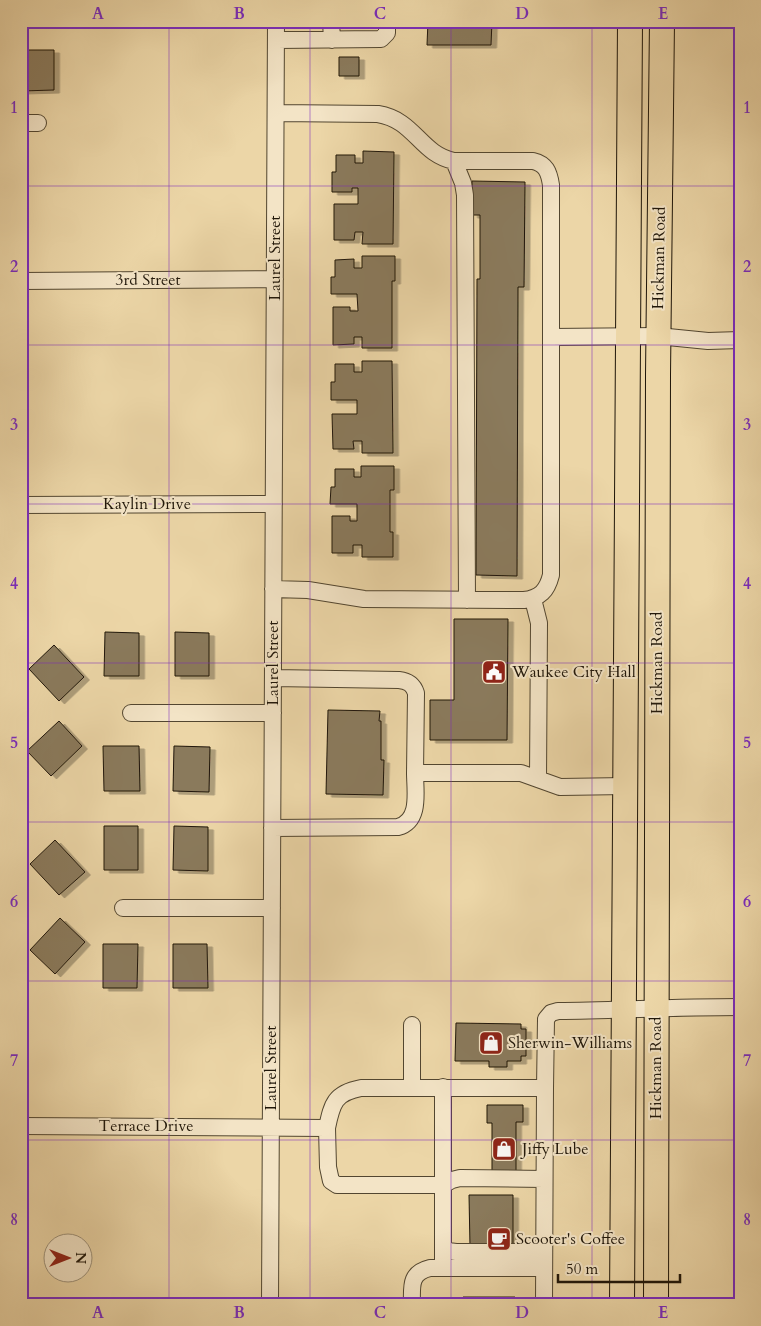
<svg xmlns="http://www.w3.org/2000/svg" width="761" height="1326" font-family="Cardo,serif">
<defs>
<filter id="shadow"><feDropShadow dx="5.5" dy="3" stdDeviation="0" flood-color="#0004"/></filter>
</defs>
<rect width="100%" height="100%" fill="#ecd6a7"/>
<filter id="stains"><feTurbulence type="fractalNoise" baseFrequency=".004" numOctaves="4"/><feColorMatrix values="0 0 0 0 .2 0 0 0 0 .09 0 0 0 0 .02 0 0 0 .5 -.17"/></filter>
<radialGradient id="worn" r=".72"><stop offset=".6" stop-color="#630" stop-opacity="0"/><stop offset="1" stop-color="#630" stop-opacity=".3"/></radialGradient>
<!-- building -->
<path fill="#8a7a5b" stroke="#1f1609" filter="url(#shadow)" d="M428,21H492L491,45H427Z
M21,50H54V90L21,91Z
M339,57H359V76H339Z
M363,151L394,152L393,244H362L363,232H355L354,240H334V204H358V188H352V192H332V172H336V155H355V163H363Z
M472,181L525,182L524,287H518L517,576L476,575L477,279H480V215H472Z
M362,256H395V281H392V348H362V337H354V344L333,345V307H350V311H358L357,294H331V277H335V260L354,259V268H362Z
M362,361H392L393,453H362V441H353L354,449H333L332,414H357V400H331V382H335V364H354V372H362Z
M361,466H394V490H390V532H393V557H362V545H353V553H332V516H350V521H357V504H330L331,487H335V469H354V477H361Z
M454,619H508L507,740H430V700H454Z
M105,632L139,633V676H104Z
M175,632L209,633V676H175Z
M54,645L84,677L59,701L29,669Z
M328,710L380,711L379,721H381V760H384L383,795L326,794Z
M59,721L82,746L51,776L27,751Z
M103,746H139L140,791H104Z
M174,746L210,747L209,792L173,791Z
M104,826H138V870H104Z
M174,826L208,827V871L173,870Z
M55,840L85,872L59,895L30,864Z
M60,918L85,942L55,974L30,950Z
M103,944H138L137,988H103Z
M173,944H207L208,988H173Z
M456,1023L521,1024V1029H526V1056H521V1061H507V1067H489V1061H455Z
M487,1105H523V1122H516V1174H492V1123H487Z
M469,1195H513V1246L470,1247Z
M463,1297H515V1305H463Z"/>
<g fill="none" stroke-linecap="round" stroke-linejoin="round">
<defs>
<path id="minor" d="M331,21L332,40
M276,40L381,39L387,33V21
M21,123H38
M454,161L463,183L465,195L467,600
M21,281L275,279
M551,337L658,336L708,341L740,340
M21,505L274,504
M273,589L308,590L364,599L524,600C540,598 547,591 551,575V185C549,172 546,164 533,161H454C420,154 415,120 378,114L276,113
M533,599L539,623L538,779
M273,678L399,680C408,681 413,684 416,693L415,773
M131,713H273
M272,828L398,827C421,821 415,791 415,773H521L560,787L626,786
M123,908H272
M412,1087V1025
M443,1087V1268
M21,1126L327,1128C332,1103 335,1093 361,1088H545L546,1019L551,1013L558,1011C619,1010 679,1007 740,1007
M327,1128L328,1167L331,1181L337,1185H443L452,1180L460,1178L544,1179
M443,1246L448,1251L456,1252H544
M270,1305L276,21
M412,1305C412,1287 409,1273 430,1268H544
M544,1305L545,1088"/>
<path id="highway" d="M622,1305L630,21
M656,1305L658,375L662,21"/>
</defs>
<!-- minor casing -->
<use href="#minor" stroke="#524630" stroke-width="18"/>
<!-- highway casing -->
<use href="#highway" stroke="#1f1609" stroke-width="26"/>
<!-- minor -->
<use href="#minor" stroke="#f3e4c6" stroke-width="16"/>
<!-- highway -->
<use href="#highway" stroke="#ecd6a7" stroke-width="24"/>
</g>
<!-- grid -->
<path fill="none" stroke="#7b2cbf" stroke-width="1" stroke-opacity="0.55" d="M169,21V1305M310,21V1305M451,21V1305M592,21V1305M21,186H740M21,345H740M21,504H740M21,663H740M21,822H740M21,981H740M21,1140H740"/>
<!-- icons -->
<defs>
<symbol id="civic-square" viewBox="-11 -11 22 22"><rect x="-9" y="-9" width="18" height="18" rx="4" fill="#8f2418" stroke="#f3e4c6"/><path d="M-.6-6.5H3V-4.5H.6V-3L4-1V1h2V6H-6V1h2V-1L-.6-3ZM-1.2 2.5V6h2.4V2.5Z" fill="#fff"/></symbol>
<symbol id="shop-square" viewBox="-11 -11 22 22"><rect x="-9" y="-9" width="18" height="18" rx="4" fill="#8f2418" stroke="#f3e4c6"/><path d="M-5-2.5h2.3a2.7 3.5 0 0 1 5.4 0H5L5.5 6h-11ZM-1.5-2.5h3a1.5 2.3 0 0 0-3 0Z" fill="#fff"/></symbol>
<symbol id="cafe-square" viewBox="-11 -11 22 22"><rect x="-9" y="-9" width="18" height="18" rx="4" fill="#8f2418" stroke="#f3e4c6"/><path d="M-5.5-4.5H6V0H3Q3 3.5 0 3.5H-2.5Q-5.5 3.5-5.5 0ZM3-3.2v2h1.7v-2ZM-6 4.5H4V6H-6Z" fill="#fff"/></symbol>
</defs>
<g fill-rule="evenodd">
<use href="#civic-square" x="480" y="658" width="28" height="28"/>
<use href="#shop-square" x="477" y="1029" width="28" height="28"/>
<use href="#shop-square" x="490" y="1135" width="28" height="28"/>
<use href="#cafe-square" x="485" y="1225" width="28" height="28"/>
</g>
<g text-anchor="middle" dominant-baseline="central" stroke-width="4" stroke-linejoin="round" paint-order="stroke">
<!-- street labels -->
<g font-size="16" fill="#1f1609" stroke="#f3e4c6">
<text transform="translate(275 258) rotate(-90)">Laurel Street</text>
<text transform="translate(659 258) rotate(-89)">Hickman Road</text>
<text x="148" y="280">3rd Street</text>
<text x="147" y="504">Kaylin Drive</text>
<text transform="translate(273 663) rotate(-90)">Laurel Street</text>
<text transform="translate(657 663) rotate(-90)">Hickman Road</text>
<text transform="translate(271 1068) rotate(-90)">Laurel Street</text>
<text transform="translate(656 1068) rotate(-90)">Hickman Road</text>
<text x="146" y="1126">Terrace Drive</text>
</g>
<!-- poi labels -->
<g font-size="16" fill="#1f1609" stroke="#f3e4c6" text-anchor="start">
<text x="512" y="672">Waukee City Hall</text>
<text x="508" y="1043">Sherwin-Williams</text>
<text x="522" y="1149">Jiffy Lube</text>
<text x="516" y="1239">Scooter's Coffee</text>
</g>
</g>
<!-- margin -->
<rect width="761" height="1326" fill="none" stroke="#ecd6a7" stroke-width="55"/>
<!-- north arrow -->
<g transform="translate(68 1258) rotate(90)"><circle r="24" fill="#f3e4c6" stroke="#9e927a"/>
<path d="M0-4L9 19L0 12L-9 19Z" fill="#8f2418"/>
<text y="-8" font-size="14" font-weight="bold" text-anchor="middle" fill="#1f1609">N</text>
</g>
<!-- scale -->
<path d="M558 1274v8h122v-8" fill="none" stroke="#1f1609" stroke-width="2.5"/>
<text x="566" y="1274" font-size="15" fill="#1f1609" stroke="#f3e4c6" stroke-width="4" paint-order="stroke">50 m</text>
<rect x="28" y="28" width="706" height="1270" fill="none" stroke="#7b2cbf" stroke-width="2"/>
<g font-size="16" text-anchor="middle" font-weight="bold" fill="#7b2cbf">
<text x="98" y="19">A</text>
<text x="239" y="19">B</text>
<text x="380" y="19">C</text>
<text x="522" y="19">D</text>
<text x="663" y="19">E</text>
<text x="14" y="113">1</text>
<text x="747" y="113">1</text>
<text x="14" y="272">2</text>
<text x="747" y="272">2</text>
<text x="14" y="430">3</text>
<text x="747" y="430">3</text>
<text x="14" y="589">4</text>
<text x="747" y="589">4</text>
<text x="14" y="748">5</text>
<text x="747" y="748">5</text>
<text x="14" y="907">6</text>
<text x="747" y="907">6</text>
<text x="14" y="1066">7</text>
<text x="747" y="1066">7</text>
<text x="14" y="1225">8</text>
<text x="747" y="1225">8</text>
<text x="98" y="1318">A</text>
<text x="239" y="1318">B</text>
<text x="380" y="1318">C</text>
<text x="522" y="1318">D</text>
<text x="663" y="1318">E</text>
</g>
<rect width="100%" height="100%" filter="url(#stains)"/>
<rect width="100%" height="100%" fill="url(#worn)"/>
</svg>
